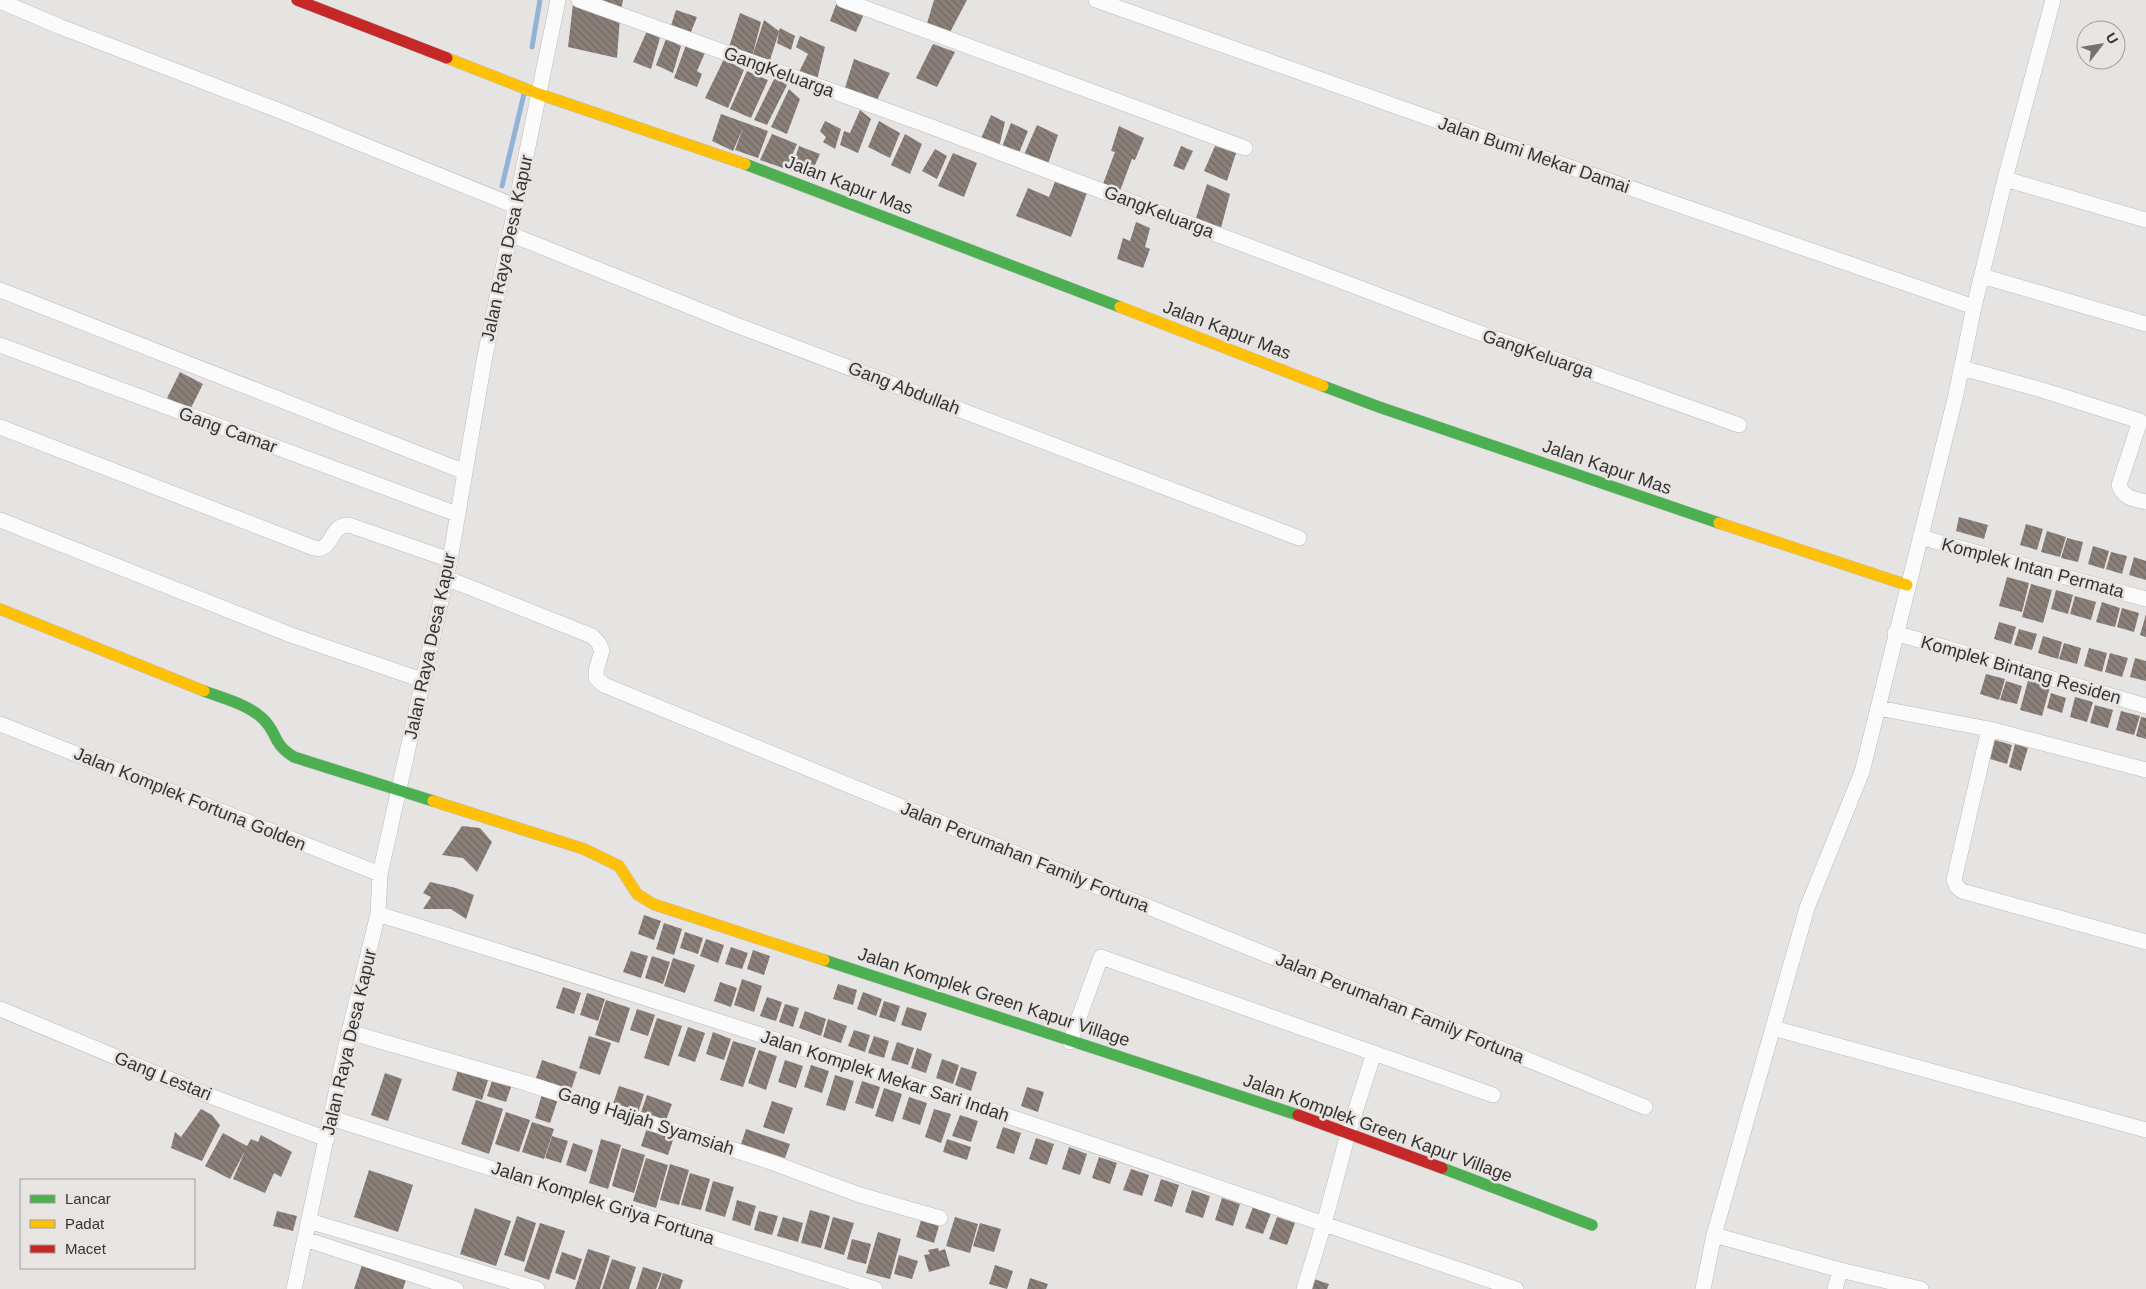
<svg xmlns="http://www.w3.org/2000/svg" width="2146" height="1289" font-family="Arial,sans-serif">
<defs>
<pattern id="building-back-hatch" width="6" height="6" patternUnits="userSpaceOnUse" patternTransform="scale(1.25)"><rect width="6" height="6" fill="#8b7f79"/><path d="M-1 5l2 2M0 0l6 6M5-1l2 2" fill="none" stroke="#726964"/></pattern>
</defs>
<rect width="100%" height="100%" fill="#e6e4e3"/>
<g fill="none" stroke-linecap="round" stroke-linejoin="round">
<!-- stream -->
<path stroke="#92b3d6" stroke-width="5" d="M532,47L540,0
M502,186L524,94"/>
</g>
<!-- building -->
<path fill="url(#building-back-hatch)" d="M593,0H623L621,10Z
M934,0H967L947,38L925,30Z
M837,2L864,14L856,32L830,21Z
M573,4L620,18L617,58L568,47Z
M676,10L697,17L689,37L670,29Z
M740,13L761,22L752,57L729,47Z
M764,20L779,31L780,28L795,36L791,50L777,43L779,32L769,63L752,57Z
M647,31L660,38L651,69L633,62Z
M800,36L825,47L817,80L799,72L808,54L796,47Z
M666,39L681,46L673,73L656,65Z
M933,44L955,52L937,87L916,78Z
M686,45L705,53L697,71L702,74L697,87L674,78Z
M724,59L744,70L728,108L705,98Z
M854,59L890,73L876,102L844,91Z
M747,71L768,80L751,118L730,109Z
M775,77L787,85L767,125L754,120Z
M789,89L800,99L787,134L771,127Z
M860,110L871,119L858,153L840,145L844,131L850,133Z
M721,114L768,131L758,158L735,150L743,128L733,151L712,141Z
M991,115L1005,122L999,147L980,141Z
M825,121L841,129L835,149L823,142L826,137L820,131Z
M879,121L900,133L890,158L868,147Z
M1011,123L1028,131L1019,153L1002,147Z
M1037,125L1058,135L1048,164L1023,157Z
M1119,126L1144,138L1135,160L1132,159L1120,191L1103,184L1115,152L1111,151Z
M772,134L797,144L786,169L760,160Z
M905,134L922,144L910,174L891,165Z
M799,146L820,154L810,176L791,171Z
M1181,146L1193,151L1184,170L1173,166Z
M1215,146L1236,153L1227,181L1204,171Z
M935,149L947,156L937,179L922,171Z
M953,153L977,163L964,197L938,186Z
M1056,179L1088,190L1071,237L1016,216L1028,188L1049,197Z
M1207,184L1230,194L1221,228L1196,218Z
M1136,222L1150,228L1145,247L1150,249L1143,268L1117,259L1123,238L1130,241Z
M180,372L203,384L190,410L167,398Z
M1959,517L1988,525L1984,539L1956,531Z
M2026,524L2043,529L2037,550L2020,545Z
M2047,531L2066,537L2060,557L2041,552Z
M2067,538L2083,542L2078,562L2061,558Z
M2093,546L2109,551L2104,569L2088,564Z
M2111,552L2127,556L2122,574L2106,569Z
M2134,557L2146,561V580L2129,575Z
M2007,577L2029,583L2022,612L1999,606Z
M2031,584L2052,590L2043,623L2022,617Z
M2056,590L2073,595L2068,614L2051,609Z
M2075,596L2096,602L2091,620L2070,614Z
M2102,602L2120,608L2115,627L2096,622Z
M2122,608L2139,613L2134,632L2117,627Z
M2146,614V637L2140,635Z
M1999,622L2016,627L2011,644L1994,639Z
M2019,629L2037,634L2032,650L2014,645Z
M2043,636L2062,642L2058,659L2038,653Z
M2064,643L2081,648L2077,664L2059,659Z
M2089,648L2107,653L2102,672L2084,666Z
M2110,653L2128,658L2122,677L2105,672Z
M2135,658L2146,661V681L2130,677Z
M1986,674L2005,679L1999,700L1980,694Z
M2029,677L2051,683L2042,716L2020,710Z
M2006,681L2022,686L2017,704L2000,700Z
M2051,693L2066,698L2062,713L2047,708Z
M2075,697L2093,702L2087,722L2070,717Z
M2095,705L2113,710L2108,728L2090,723Z
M2121,711L2140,716L2134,735L2116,730Z
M2141,717L2146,718V739L2136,736Z
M1995,740L2012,745L2007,764L1990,759Z
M2015,744L2028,748L2021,771L2009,767Z
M462,826L480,828L492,842L477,872L463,858L442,855Z
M430,882L456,888L474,895L466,919L451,909H423L431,897L423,893Z
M644,915L661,921L654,940L638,934Z
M664,923L682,929L674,955L656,949Z
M685,932L703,938L698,954L680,948Z
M706,939L724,945L718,963L700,956Z
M731,947L748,953L742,969L725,964Z
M753,950L770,956L764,975L747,969Z
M631,951L648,956L641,978L623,972Z
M652,956L670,962L663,984L645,978Z
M673,958L695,965L685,993L664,986Z
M742,979L762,986L754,1012L734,1005Z
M720,982L737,988L731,1007L714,1001Z
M838,984L857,990L853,1005L833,999Z
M563,987L581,993L574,1014L556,1008Z
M863,992L882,999L876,1016L857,1009Z
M587,993L605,999L598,1021L580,1015Z
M767,997L782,1002L776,1021L760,1016Z
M606,1000L630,1008L619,1043L595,1035Z
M884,1001L900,1006L895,1022L879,1017Z
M785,1004L799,1008L793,1027L779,1022Z
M907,1007L927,1013L921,1031L901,1025Z
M637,1009L655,1015L648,1036L630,1030Z
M805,1011L826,1019L821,1036L799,1028Z
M657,1018L682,1026L669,1066L644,1058Z
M828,1019L847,1026L841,1043L823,1037Z
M688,1027L705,1033L695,1062L678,1056Z
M854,1030L870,1035L865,1052L848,1046Z
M713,1032L731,1039L724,1060L706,1054Z
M589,1036L611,1043L600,1075L579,1068Z
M874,1036L889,1041L884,1058L868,1053Z
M733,1041L756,1048L743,1087L720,1080Z
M897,1042L914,1048L908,1065L891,1060Z
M917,1048L932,1054L926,1073L911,1068Z
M759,1050L777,1056L766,1090L748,1083Z
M942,1059L959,1065L953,1084L936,1078Z
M542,1060L577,1072L571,1090L536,1078Z
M785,1060L803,1066L796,1088L778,1082Z
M811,1065L829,1071L822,1093L804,1087Z
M459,1066L489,1077L482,1100L452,1090Z
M961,1067L977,1072L971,1091L955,1085Z
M385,1073L402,1079L388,1121L371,1115Z
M835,1075L854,1081L845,1111L826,1105Z
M493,1078L512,1084L506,1102L487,1096Z
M862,1081L880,1087L873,1109L855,1103Z
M619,1086L644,1094L638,1113L613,1104Z
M1027,1087L1044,1092L1038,1112L1021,1106Z
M884,1088L902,1094L893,1122L875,1116Z
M542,1094L558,1099L550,1123L535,1118Z
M647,1095L672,1104L665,1123L640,1115Z
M909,1097L927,1103L920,1125L902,1119Z
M476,1100L503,1109L489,1154L461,1144Z
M772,1101L793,1108L784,1134L763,1127Z
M201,1109L212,1115L220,1125L202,1161L171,1148L175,1132L181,1137Z
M934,1109L951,1114L941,1143L925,1137Z
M506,1112L530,1120L519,1152L495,1144Z
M960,1115L978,1121L971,1142L952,1136Z
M532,1122L554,1129L544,1159L522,1152Z
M1003,1127L1021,1133L1014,1154L996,1148Z
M647,1128L674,1137L668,1155L641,1146Z
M746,1129L790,1144L785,1158L741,1144Z
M223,1133L247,1146L251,1139L258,1142L261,1135L292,1152L281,1177L274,1173L265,1193L233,1179L245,1151L230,1179L205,1166Z
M552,1136L568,1141L561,1163L545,1158Z
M1036,1138L1054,1144L1047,1165L1029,1159Z
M601,1139L621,1145L608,1189L589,1183Z
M947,1139L971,1147L967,1160L943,1152Z
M573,1143L593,1150L586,1172L566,1165Z
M1069,1147L1087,1154L1080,1175L1062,1169Z
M622,1148L645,1155L634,1193L612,1186Z
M1099,1157L1117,1163L1110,1184L1092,1178Z
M646,1158L668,1165L656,1208L633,1201Z
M670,1164L689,1170L679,1205L660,1200Z
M1131,1169L1149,1175L1142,1196L1123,1190Z
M369,1170L413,1185L398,1232L354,1217Z
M690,1173L710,1179L701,1210L681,1205Z
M1161,1179L1179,1185L1172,1207L1154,1201Z
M713,1181L734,1187L725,1217L705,1211Z
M1192,1190L1210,1196L1203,1218L1185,1212Z
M1222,1198L1240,1204L1233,1226L1215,1220Z
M737,1200L756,1206L750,1226L732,1220Z
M1253,1207L1271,1213L1263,1234L1245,1228Z
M475,1208L511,1221L496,1266L460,1254Z
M810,1210L830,1216L821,1248L801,1243Z
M277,1211L297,1216L293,1231L273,1226Z
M759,1211L778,1216L772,1235L754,1230Z
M517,1216L536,1223L524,1262L504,1255Z
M783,1217L803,1223L798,1242L777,1236Z
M833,1217L854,1223L844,1255L824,1249Z
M922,1217L940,1222L934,1243L916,1237Z
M955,1217L978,1224L970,1253L946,1246Z
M1277,1217L1295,1223L1287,1245L1269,1239Z
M540,1223L565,1231L549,1280L524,1271Z
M980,1223L1001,1229L994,1252L973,1246Z
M878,1232L901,1239L890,1279L866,1273Z
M852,1239L871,1244L866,1264L847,1259Z
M938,1248L939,1251L945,1249L950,1266L929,1272L924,1255L930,1254L928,1250Z
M588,1249L610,1256L600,1289H575Z
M562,1252L582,1259L575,1280L555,1273Z
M899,1255L918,1261L912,1279L894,1274Z
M612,1259L636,1267L629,1289H602Z
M363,1262L407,1277L403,1289H354Z
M995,1265L1013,1271L1007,1289L989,1284Z
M643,1267L662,1273L656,1289H636Z
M663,1273L683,1280L680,1289H658Z
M1030,1278L1048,1284L1046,1289H1027Z
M1311,1278L1329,1284L1327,1289H1308Z"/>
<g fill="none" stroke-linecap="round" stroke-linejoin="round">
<defs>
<path id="street" d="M579,0L932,127L1463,327L1739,425
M843,0L1245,148
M1096,0L1497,142L1974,307
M0,1L61,27L280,111L515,206
M2005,179L2146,220
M510,234L736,325L1299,538
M1982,276L2146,324
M0,290L465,472
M0,345L457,514
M1962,368L2042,390L2140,421L2119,485C2123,498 2134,499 2146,502
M0,427L314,548C334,552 329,524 349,525L450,560
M0,520L291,635L422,680
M1920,537L2146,599
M446,578L592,636L598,642L602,650L596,671V678L604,685L1039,863L1645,1107
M1895,633L2146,706
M1878,708L1989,729L2146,770
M0,724L380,874
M1989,729L1954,880L1957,887L1962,891L2146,942
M378,914C695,1012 1011,1115 1324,1224L1304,1289
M0,1009L210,1096L327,1139
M1773,1028L2146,1130
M349,1032L526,1083L768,1161L860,1195L940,1218
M1070,1042L1101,957L1493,1095
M1374,1053L1348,1134L1324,1224L1516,1289
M331,1118L875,1289
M309,1221L537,1289
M1714,1235L1840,1270L1921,1289
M305,1239L456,1289
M294,1289L349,1032L378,914L380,874L450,560L484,361L558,0
M1703,1289L1714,1235L1807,908L1862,772L1955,399L1974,307L2005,179L2053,0
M1835,1289L1840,1270"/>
<path id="fast" d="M745,164L1120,307
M1323,386L1379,407L1719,523
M204,691C222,698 247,704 262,718C278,732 271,743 294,757L433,801
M824,960L1298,1115
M1442,1168L1592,1225"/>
<path id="slow" d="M447,58L539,94L745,164
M1120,307L1323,386
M1719,523L1907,585
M0,609L204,691
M433,801L584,849L619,866L637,894L653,904L824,960"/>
<path id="jam" d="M297,0L447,58
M1298,1115L1442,1168"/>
</defs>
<!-- street casing -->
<use href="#street" stroke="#bcbbba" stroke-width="16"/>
<!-- fast casing -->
<use href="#fast" stroke="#bcbbba" stroke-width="12"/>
<!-- slow casing -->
<use href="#slow" stroke="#bcbbba" stroke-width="12"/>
<!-- jam casing -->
<use href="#jam" stroke="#bcbbba" stroke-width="12"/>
<!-- street -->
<use href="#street" stroke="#fbfbfb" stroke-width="15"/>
<!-- fast -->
<use href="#fast" stroke="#4caf50" stroke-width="11"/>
<!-- slow -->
<use href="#slow" stroke="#ffc107" stroke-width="11"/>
<!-- jam -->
<use href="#jam" stroke="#c62828" stroke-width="11"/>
</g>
<g text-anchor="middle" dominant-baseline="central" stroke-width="5" stroke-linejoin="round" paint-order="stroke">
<!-- street labels -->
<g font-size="18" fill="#353433" stroke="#e7e4e2">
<text transform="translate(779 72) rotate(20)">GangKeluarga</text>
<text transform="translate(1534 155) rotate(19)">Jalan Bumi Mekar Damai</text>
<text transform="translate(849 185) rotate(21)">Jalan Kapur Mas</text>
<text transform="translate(1159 212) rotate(21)">GangKeluarga</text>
<text transform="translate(507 248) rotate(-78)">Jalan Raya Desa Kapur</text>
<text transform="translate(1227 330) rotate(21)">Jalan Kapur Mas</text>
<text transform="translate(1538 354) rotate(19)">GangKeluarga</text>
<text transform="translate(904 388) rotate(21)">Gang Abdullah</text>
<text transform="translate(228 430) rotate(20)">Gang Camar</text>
<text transform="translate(1607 467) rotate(19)">Jalan Kapur Mas</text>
<text transform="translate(2033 568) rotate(15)">Komplek Intan Permata</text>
<text transform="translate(430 646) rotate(-78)">Jalan Raya Desa Kapur</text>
<text transform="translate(2021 670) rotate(16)">Komplek Bintang Residen</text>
<text transform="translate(190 799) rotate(22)">Jalan Komplek Fortuna Golden</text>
<text transform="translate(1025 857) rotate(22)">Jalan Perumahan Family Fortuna</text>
<text transform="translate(994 997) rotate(18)">Jalan Komplek Green Kapur Village</text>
<text transform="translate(1400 1008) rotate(22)">Jalan Perumahan Family Fortuna</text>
<text transform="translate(349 1042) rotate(-77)">Jalan Raya Desa Kapur</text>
<text transform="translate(163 1076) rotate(22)">Gang Lestari</text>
<text transform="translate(885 1076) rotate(18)">Jalan Komplek Mekar Sari Indah</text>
<text transform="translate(646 1121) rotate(18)">Gang Hajjah Syamsiah</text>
<text transform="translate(1378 1128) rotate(20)">Jalan Komplek Green Kapur Village</text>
<text transform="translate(603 1203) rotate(18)">Jalan Komplek Griya Fortuna</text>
</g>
</g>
<!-- legend -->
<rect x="20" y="1179" width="175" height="90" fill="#e7e4e2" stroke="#a09e9c"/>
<rect x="30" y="1195" width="25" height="8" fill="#4caf50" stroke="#a09e9c"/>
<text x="65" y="1204" font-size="15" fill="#353433">Lancar</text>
<rect x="30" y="1220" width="25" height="8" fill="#ffc107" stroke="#a09e9c"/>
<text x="65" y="1229" font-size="15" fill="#353433">Padat</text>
<rect x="30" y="1245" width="25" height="8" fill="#c62828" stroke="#a09e9c"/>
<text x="65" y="1254" font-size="15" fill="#353433">Macet</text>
<!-- north arrow -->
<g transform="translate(2101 45) rotate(59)"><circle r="24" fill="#e7e4e2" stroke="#a09e9c"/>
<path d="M0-4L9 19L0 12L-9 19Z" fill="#737271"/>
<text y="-8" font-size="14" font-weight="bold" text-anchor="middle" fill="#353433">U</text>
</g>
</svg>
